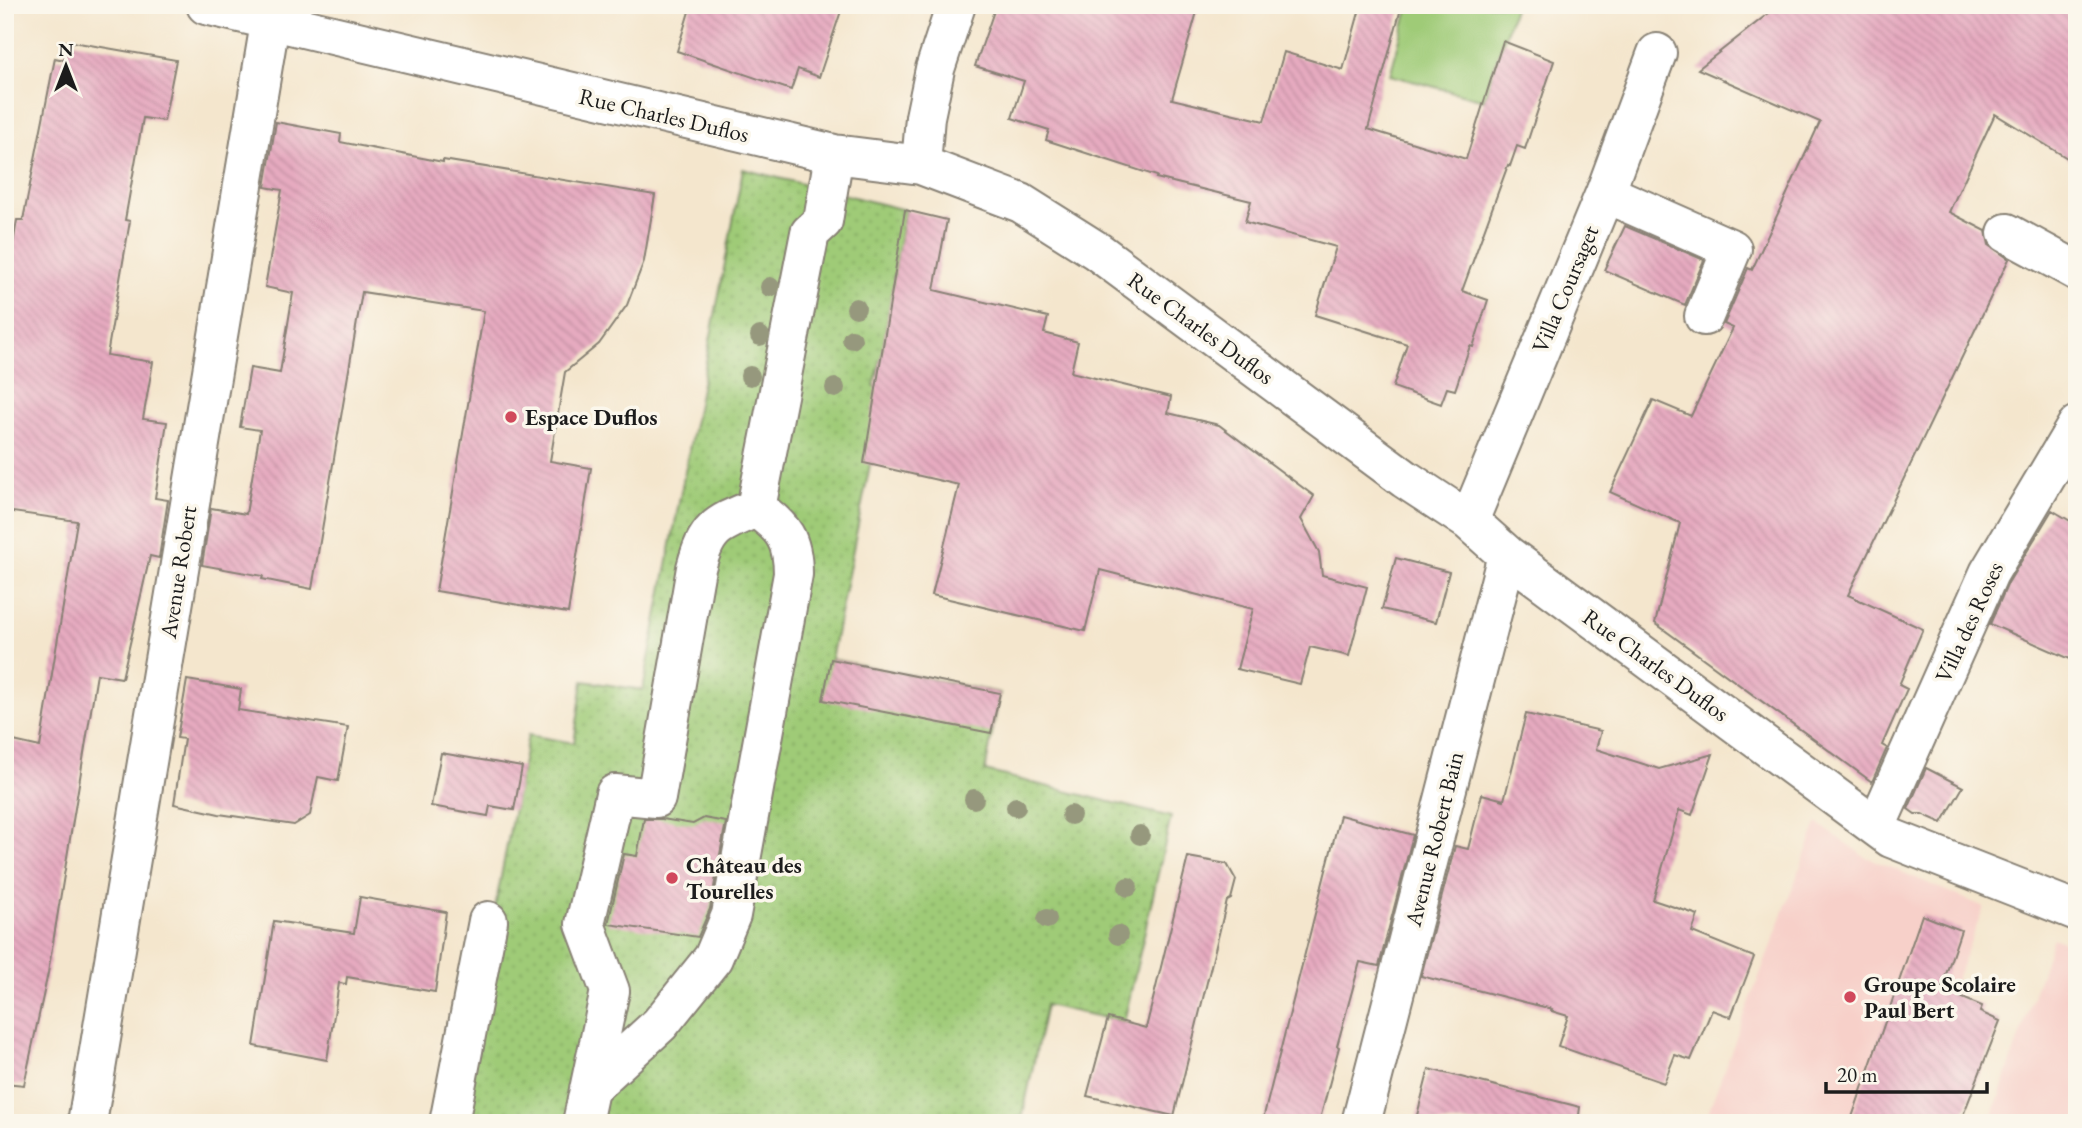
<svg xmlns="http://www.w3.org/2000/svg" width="2082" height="1128" font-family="'EB Garamond',serif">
<defs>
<pattern id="park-dots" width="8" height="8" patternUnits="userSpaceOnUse" patternTransform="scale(1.75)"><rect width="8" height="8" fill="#9fcb77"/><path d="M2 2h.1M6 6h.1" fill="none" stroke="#88ae66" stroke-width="1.8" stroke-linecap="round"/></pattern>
<pattern id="building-back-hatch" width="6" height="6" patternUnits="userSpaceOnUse" patternTransform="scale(1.75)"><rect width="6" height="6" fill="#e6aac0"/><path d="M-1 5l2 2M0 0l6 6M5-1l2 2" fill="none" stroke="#c592a4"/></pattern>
</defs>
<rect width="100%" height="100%" fill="#fbf7ec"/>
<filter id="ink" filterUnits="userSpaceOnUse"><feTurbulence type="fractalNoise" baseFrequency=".0143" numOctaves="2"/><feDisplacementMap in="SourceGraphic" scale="14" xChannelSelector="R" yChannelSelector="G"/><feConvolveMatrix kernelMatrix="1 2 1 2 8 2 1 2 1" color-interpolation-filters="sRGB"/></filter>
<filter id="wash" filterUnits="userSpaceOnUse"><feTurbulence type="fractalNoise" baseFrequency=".00686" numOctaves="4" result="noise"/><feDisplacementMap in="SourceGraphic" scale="28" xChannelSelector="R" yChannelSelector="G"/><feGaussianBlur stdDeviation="1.57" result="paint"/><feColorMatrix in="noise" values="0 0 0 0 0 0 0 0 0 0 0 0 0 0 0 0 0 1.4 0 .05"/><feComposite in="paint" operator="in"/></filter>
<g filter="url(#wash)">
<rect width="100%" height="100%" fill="#f4e6cd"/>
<!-- built -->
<path fill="#f7d0c9" d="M1817,823L1864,856L1984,907L1909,1100L1961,1123H1704Z
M2053,938L2077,948V1123H1990Z"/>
<!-- grass -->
<path fill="#9fcb77" stroke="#5e744a" stroke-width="2" d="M1409,5H1515L1484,100L1390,75Z"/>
<!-- park -->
<path fill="url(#park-dots)" stroke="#5e744a" stroke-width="2" d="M743,169L905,210L882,355L874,386L885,390L831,659L1000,693L985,771L1171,817L1124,1022L1046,1005L1021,1123H454L528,735L574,743L583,681L643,690Z"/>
<g id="blocks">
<!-- building -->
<path fill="url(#building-back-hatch)" d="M691,5H843L819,77L798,69L791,90L677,51Z
M996,5H1199L1172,99L1264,121L1284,52L1343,70L1361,5H1402L1368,129L1466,159L1503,41L1554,61L1525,149L1517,146L1510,166L1508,165L1462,291L1488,300L1473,347L1470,346L1455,390L1447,388L1441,404L1393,387L1407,344L1315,315L1336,247L1245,222L1251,201L1156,178L1157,176L1046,140L1049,130L1012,118L1024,81L975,66Z
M1779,5H2077V164L1995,114L1949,212L1986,231L1989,245L2009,259L1848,595L1923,629L1899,685L1907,689L1882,745L1887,748L1872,782L1655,623L1680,523L1610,492L1653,400L1691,416L1733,328L1724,324L1748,268L1752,270L1820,122L1698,69Z
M67,41L176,60L164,121L143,118L125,220L130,221L107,355L153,362L143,419L167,422L155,498L168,500L159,558L150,556L122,678L97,674L48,973L24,1085L5,1083V739L40,747L77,521L5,511V293L17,220H23L55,58L64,60Z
M276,122L341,134L340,142L443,162V160L655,195L644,261L627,305L599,344L565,372L550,461L591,468L568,613L436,591L484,311L362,292L312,589L262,579L263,576L202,565L211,508L246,514L260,430L240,427L250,368L280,373L293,293L265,287L282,190L265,187Z
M905,210L947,220L934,290L1048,317L1044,333L1078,342L1071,372L1171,397L1168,413L1219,425L1314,496L1301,519L1319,552L1322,575L1367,587L1349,656L1310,647L1300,684L1237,669L1253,609L1100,570L1085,631L932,595L959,485L864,463Z
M1625,226L1704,260L1685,305L1604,270Z
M2052,510L2077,525V662L1990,624L2008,583Z
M1396,558L1449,572L1436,622L1382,609Z
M831,659L1000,693L991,733L823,700Z
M187,680L241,689L238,710L348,727L338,781L318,777L310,815L294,825L219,814L174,804L184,739L177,738Z
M1526,714L1601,731L1596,749L1659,769L1713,754L1692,815L1679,810L1653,900L1698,915L1692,932L1754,957L1731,1017L1712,1010L1691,1060L1675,1055L1664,1083L1558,1046L1568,1016L1551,1011L1552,1009L1421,976L1455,846L1468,849L1482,794L1504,800Z
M441,753L522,767L514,810L490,806L488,816L431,806Z
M1926,768L1963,787L1942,823L1922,814H1915L1908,809Z
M1340,815L1413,835L1379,966L1360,962L1337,1046L1339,1047L1319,1123H1262Z
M704,818L726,822L710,909L698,937L608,924L624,854L637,856L644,819H662L693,824Z
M1188,857L1227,864L1236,880L1231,899L1227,901L1174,1116L1087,1096L1108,1018L1146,1028Z
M360,897L446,912L435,992L347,977L346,984L339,983L327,1060L254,1046L274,921L354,933Z
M1922,915L1961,930L1941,989L1982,1006L1980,1012L2000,1021L1960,1123H1850Z
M1429,1069L1580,1107L1578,1123H1415Z"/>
</g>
</g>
<g filter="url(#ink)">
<use href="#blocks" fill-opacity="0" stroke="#888174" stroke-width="2"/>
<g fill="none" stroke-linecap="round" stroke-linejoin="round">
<defs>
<path id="minor" d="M206,5L834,154L921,165L1021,203L1097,251L1405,479L1469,521L1507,555L1891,838L2077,911
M921,165L925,117L935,69L956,5
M1605,193L1732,249L1704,316
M2007,233L2077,271
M756,508L810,233L823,221L834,154
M1469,521L1605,193L1657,53
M1876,827L1989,573L2077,425
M589,1089L660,1024L713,958L731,915L793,574C793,540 784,528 756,508
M87,1123L273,5
M449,1123L488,921
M582,1123L610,991L585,924L615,794L656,798L696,568C707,526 718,524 756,508
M1361,1123L1507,555"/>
</defs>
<!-- minor casing -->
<use href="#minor" stroke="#888174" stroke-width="42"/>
<!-- minor -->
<use href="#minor" stroke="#fff" stroke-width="38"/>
</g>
<!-- trees -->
<g fill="#96987d">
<circle cx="770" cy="287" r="10"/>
<circle cx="856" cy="308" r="10"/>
<circle cx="760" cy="336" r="10"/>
<circle cx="852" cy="339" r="10"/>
<circle cx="750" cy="376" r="10"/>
<circle cx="835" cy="388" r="10"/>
<circle cx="974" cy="799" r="10"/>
<circle cx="1016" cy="807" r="10"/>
<circle cx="1071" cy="815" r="10"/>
<circle cx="1140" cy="835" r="10"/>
<circle cx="1128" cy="887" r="10"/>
<circle cx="1047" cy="919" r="10"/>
<circle cx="1118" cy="935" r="10"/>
</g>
</g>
<!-- markers -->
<g fill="#d1495b" stroke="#fbf7ec" stroke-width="2.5">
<circle cx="511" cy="417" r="7"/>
<circle cx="672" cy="878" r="7"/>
<circle cx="1850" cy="997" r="7"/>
</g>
<g text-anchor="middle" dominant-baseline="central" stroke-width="7" stroke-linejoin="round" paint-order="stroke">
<!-- street labels -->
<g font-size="23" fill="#1c1c1c" stroke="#fbf7ec">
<text transform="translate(664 115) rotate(13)">Rue Charles Duflos</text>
<text transform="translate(1565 289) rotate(-67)">Villa Coursaget</text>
<text transform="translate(1201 328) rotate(36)">Rue Charles Duflos</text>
<text transform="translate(178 572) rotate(-81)">Avenue Robert</text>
<text transform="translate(1969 622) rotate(-65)">Villa des Roses</text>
<text transform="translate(1656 665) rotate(36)">Rue Charles Duflos</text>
<text transform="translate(1434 839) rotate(-76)">Avenue Robert Bain</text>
</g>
<!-- poi labels -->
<g font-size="23" font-weight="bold" fill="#1c1c1c" stroke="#fbf7ec" text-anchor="start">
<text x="525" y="417">Espace Duflos</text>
<text x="686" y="865">Château des<tspan x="686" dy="26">Tourelles</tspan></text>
<text x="1864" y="984">Groupe Scolaire<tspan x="1864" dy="26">Paul Bert</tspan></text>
</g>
</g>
<!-- margin -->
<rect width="2082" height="1128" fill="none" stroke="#fbf7ec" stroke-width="28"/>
<!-- north arrow -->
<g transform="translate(66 66)" stroke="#fbf7ec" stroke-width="5" paint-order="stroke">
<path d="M0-5L12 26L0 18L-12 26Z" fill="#1c1c1c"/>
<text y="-10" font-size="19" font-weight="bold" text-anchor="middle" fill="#1c1c1c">N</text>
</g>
<!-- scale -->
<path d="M1826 1082v10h161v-10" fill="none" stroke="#1c1c1c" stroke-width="3.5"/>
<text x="1837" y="1082" font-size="21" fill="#1c1c1c" stroke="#fbf7ec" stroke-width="5" paint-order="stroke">20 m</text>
</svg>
